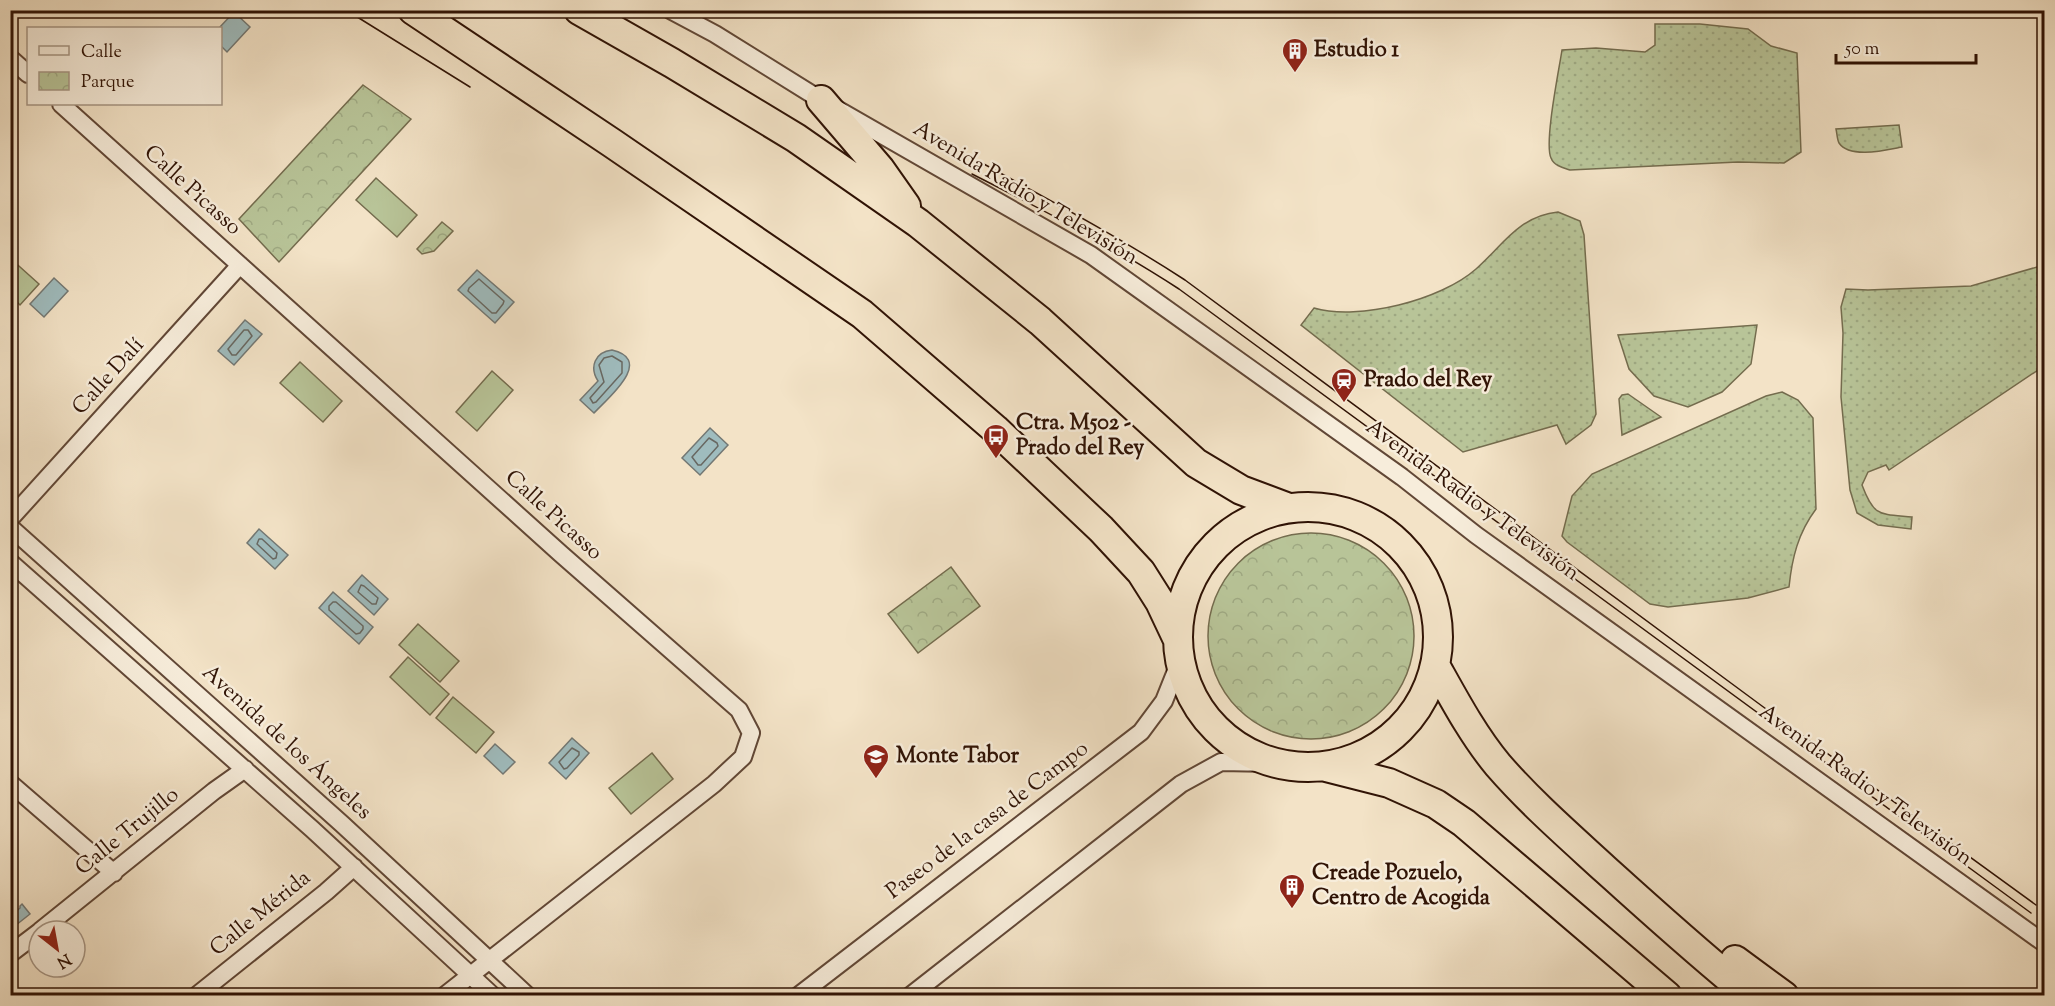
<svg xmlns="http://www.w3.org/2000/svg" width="2055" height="1006" font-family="'Sorts Mill Goudy',serif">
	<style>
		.grass { fill: url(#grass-dots); stroke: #746c4e; stroke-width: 1.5 }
		.park { fill: url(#park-crowns); stroke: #746c4e; stroke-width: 1.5 }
		.pitch { fill: #b8c498; stroke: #746c4e; stroke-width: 1.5 }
		.water { fill: #9fbcbe; stroke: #737874; stroke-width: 1.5 }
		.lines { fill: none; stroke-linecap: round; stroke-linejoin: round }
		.shore { stroke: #686862; stroke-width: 1.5 }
		.minor-casing { stroke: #614736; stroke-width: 20 }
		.trunk-casing { stroke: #301305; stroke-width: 32 }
		.minor { stroke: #f7eddb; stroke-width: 16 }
		.trunk { stroke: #f3e3c7; stroke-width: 28 }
		.tram { stroke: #301305; stroke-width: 1.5 }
		.labels { text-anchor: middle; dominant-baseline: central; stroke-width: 5; stroke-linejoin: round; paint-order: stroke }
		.poi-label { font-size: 22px; font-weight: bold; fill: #301305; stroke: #f7eddb; text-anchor: start }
		.street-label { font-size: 22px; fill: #301305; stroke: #f7eddb }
	</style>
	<defs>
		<pattern id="grass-dots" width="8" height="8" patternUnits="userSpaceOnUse" patternTransform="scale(1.5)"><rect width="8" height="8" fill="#b8c498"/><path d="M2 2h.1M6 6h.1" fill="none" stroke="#9ea882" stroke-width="1.8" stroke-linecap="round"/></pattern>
		<pattern id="park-crowns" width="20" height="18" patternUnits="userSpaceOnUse" patternTransform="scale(1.5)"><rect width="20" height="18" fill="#b8c498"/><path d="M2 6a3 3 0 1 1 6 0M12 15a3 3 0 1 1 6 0" fill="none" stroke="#9ea882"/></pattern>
	</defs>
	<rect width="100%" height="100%" fill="#f3e3c7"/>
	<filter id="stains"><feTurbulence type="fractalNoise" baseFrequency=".00333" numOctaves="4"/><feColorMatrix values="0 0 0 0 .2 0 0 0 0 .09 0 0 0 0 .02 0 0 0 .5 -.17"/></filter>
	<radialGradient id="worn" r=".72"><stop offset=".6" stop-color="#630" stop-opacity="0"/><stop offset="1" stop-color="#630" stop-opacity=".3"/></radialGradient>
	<!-- grass -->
	<path class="grass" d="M1655,24H1700L1748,29L1771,46L1797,53L1801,152L1784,163L1738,162L1570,170C1564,168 1554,166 1551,158C1544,143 1559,70 1562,50L1596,48L1645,52L1655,45Z
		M1899,125L1902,147C1886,150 1850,159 1839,143C1837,139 1837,133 1836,129Z
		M1558,212L1580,221L1584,235L1596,414L1591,425L1566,444L1557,425L1463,452L1301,325L1314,308C1359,321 1441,300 1476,269C1503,245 1519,216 1558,212Z
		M2044,265V366L1889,470L1886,465L1868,472L1862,485C1874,517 1879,514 1912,517L1911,529L1878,525L1857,513L1850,490L1841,397L1843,333L1841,307L1846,289L1868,290L1971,286Z
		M1757,325L1751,364L1722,392L1688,407L1654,396L1629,369L1618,335Z
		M1782,392L1798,400L1813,418L1816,509C1798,533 1792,558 1789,587L1748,598L1668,607L1650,604L1567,542L1562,536L1572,496L1592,474L1766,396Z
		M1628,394L1661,417L1622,435L1619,399L1622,395Z"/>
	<!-- park -->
	<path class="park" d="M363,85L411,119L279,262L239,219Z
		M442,222L453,231L434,251L422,254L417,249Z
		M1208 636a103 103 0 1 1 206 0a103 103 0 1 1-206 0Z
		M951,567L980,606L918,653L888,614Z"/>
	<!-- pitch -->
	<path class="pitch" d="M376,178L417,215L397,237L356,200Z
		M10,258L39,284L20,305L11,296Z
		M300,362L342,401L323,422L280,383Z
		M492,371L513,390L477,431L456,412Z
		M418,624L459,661L440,682L399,645Z
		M408,657L449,694L430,715L390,677Z
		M453,697L494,732L476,753L436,718Z
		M652,753L673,779L631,814L609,788Z"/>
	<!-- water -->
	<path class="water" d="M234,12L250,27L227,52L221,46L219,28Z
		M477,270L514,302L495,323L458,290Z
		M54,278L68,291L44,317L30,304Z
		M245,320L262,334L234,365L218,351Z
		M612,350C655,360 607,399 594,413L580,400L598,381C589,367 595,352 612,350Z
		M710,428L728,445L700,475L682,458Z
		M259,529L288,555L275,569L247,543Z
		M362,575L388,599L374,615L348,591Z
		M333,592L373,627L359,644L319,608Z
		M572,738L589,753L566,779L549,763Z
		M495,744L515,762L503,774L484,756Z
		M22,904L30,914L11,929V916L20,908V906Z"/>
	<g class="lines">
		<!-- shore -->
		<path class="shore" d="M479,279L504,301L503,304L496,313H492L468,291L469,288Z
			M244,330H248L252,336L236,355H232L228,349Z
			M612,356L622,362V373L596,402L593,403L590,398L604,382L599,365L604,358Z
			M709,438L717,443L718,446L701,465H698L692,457Z
			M259,539H262L277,553L276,558L273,559L257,544Z
			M361,585L364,586L378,598L376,604H372L358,592Z
			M333,602H336L363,626V629L360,633L356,634L329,610V606Z
			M572,748L579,752V755L567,768L564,769L559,762Z"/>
		<defs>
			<path id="minor" d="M670,10L715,34L821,100L1091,255L1402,477L1476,535L2044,943
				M10,58L28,74
				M61,104L561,554L739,710L751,733L743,757L714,784L444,996
				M10,519L240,265
				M10,527L342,824L528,996
				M10,562L312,829L493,996
				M10,783L114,873
				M40,931L214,791L245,769
				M10,954L39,932
				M196,996L326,892L354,867
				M798,996L1141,732L1164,701L1180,661
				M910,996L1181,784L1221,762L1275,763"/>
			<path id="trunk" d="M413,10L612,143L862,314L995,429L1101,529L1141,572L1160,602L1178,640
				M579,10L672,63L796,138L918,223L1040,321L1196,463L1241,490L1289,508
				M821,100L880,169L906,206
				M1178 637a130 130 0 1 1 260 0a130 130 0 1 1-260 0Z
				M1435,665C1454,699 1473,735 1498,765C1531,803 1569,836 1606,870C1654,913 1701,956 1751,996
				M1326,767L1389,783L1436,804L1464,823L1667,996
				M1735,960L1784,996"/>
		</defs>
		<!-- minor casing -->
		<use href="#minor" class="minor-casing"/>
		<!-- trunk casing -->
		<use href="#trunk" class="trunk-casing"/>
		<!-- minor -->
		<use href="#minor" class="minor"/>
		<!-- trunk -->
		<use href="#trunk" class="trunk"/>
		<!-- tram -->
		<path class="tram" d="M346,10L470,87
			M982,163C1051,201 1119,237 1185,280L1762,706L2036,905
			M972,174C1043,210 1113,246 1179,289L2031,913"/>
	</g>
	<!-- icons -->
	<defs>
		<symbol id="building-pin" viewBox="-11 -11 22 30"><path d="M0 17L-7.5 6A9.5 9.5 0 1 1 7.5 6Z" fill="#8f2418" stroke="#f7eddb"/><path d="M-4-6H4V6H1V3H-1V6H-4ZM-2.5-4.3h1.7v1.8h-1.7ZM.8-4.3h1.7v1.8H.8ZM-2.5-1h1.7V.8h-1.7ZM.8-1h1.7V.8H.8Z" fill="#fff"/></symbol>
		<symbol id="station-pin" viewBox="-11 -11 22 30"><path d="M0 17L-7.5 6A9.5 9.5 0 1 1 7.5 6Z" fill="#8f2418" stroke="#f7eddb"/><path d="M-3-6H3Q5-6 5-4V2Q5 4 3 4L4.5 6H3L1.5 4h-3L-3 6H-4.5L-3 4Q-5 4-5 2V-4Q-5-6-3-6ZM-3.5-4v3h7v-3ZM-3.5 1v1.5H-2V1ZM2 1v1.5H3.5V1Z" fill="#fff"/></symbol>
		<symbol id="bus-pin" viewBox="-11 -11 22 30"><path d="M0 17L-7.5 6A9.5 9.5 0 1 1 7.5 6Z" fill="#8f2418" stroke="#f7eddb"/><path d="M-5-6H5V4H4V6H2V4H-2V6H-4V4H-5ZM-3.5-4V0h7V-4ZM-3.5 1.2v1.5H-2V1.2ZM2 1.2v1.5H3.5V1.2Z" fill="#fff"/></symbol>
		<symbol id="school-pin" viewBox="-11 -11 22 30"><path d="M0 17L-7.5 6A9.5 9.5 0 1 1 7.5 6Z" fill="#8f2418" stroke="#f7eddb"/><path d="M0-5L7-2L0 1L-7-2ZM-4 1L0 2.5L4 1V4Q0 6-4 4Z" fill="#fff"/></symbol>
	</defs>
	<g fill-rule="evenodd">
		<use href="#building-pin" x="1280" y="36" width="30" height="40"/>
		<use href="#station-pin" x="1329" y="366" width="30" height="40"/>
		<use href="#bus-pin" x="981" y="422" width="30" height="40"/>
		<use href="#school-pin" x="861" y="742" width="30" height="40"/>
		<use href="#building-pin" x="1277" y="872" width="30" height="40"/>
	</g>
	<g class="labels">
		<!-- poi labels -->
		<g class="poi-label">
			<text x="1314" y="51">Estudio 1</text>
			<text x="1364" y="381">Prado del Rey</text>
			<text x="1016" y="424">Ctra. M502 -<tspan x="1016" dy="25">Prado del Rey</tspan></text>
			<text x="896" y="757">Monte Tabor</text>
			<text x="1312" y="874">Creade Pozuelo,<tspan x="1312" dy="25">Centro de Acogida</tspan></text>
		</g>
		<!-- street labels -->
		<g class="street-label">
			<text transform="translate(192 191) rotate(42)">Calle Picasso</text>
			<text transform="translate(1025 194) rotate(31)">Avenida Radio y Televisión</text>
			<text transform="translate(109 377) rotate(-48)">Calle Dalí</text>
			<text transform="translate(1472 501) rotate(36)">Avenida Radio y Televisión</text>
			<text transform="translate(553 516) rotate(42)">Calle Picasso</text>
			<text transform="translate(286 743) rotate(42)">Avenida de los Ángeles</text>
			<text transform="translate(1865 786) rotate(36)">Avenida Radio y Televisión</text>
			<text transform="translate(988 821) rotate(-37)">Paseo de la casa de Campo</text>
			<text transform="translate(128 832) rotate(-39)">Calle Trujillo</text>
			<text transform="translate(261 914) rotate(-39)">Calle Mérida</text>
		</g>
	</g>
	<!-- margin -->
	<rect width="2055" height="1006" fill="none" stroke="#f3e3c7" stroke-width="36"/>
	<rect x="12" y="12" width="2031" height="982" fill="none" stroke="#301305" stroke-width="3"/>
	<rect x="18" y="18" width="2019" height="970" fill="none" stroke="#301305" stroke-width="1.5"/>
	<!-- legend -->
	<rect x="27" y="27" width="195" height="78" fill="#f7eddb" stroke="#a79685" stroke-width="1.5"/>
	<rect x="39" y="46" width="30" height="9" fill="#f7eddb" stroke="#a79685" stroke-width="1.5"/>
	<text x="81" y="57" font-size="18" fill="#301305">Calle</text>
	<rect x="39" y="72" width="30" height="18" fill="url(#park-crowns)" stroke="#a79685" stroke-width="1.5"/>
	<text x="81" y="87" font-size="18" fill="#301305">Parque</text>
	<!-- north arrow -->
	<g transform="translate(57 949) rotate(149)"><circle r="28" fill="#f7eddb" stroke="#a79685" stroke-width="1.5"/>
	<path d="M0-4.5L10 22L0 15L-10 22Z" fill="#8f2418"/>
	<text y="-9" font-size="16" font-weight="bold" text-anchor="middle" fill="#301305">N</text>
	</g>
	<!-- scale -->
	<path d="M1836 54v9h140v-9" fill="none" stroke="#301305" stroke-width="3"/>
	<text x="1845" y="54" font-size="18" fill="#301305" stroke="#f7eddb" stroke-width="4.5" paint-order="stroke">50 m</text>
	<rect width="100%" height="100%" filter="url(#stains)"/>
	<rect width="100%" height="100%" fill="url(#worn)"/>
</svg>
